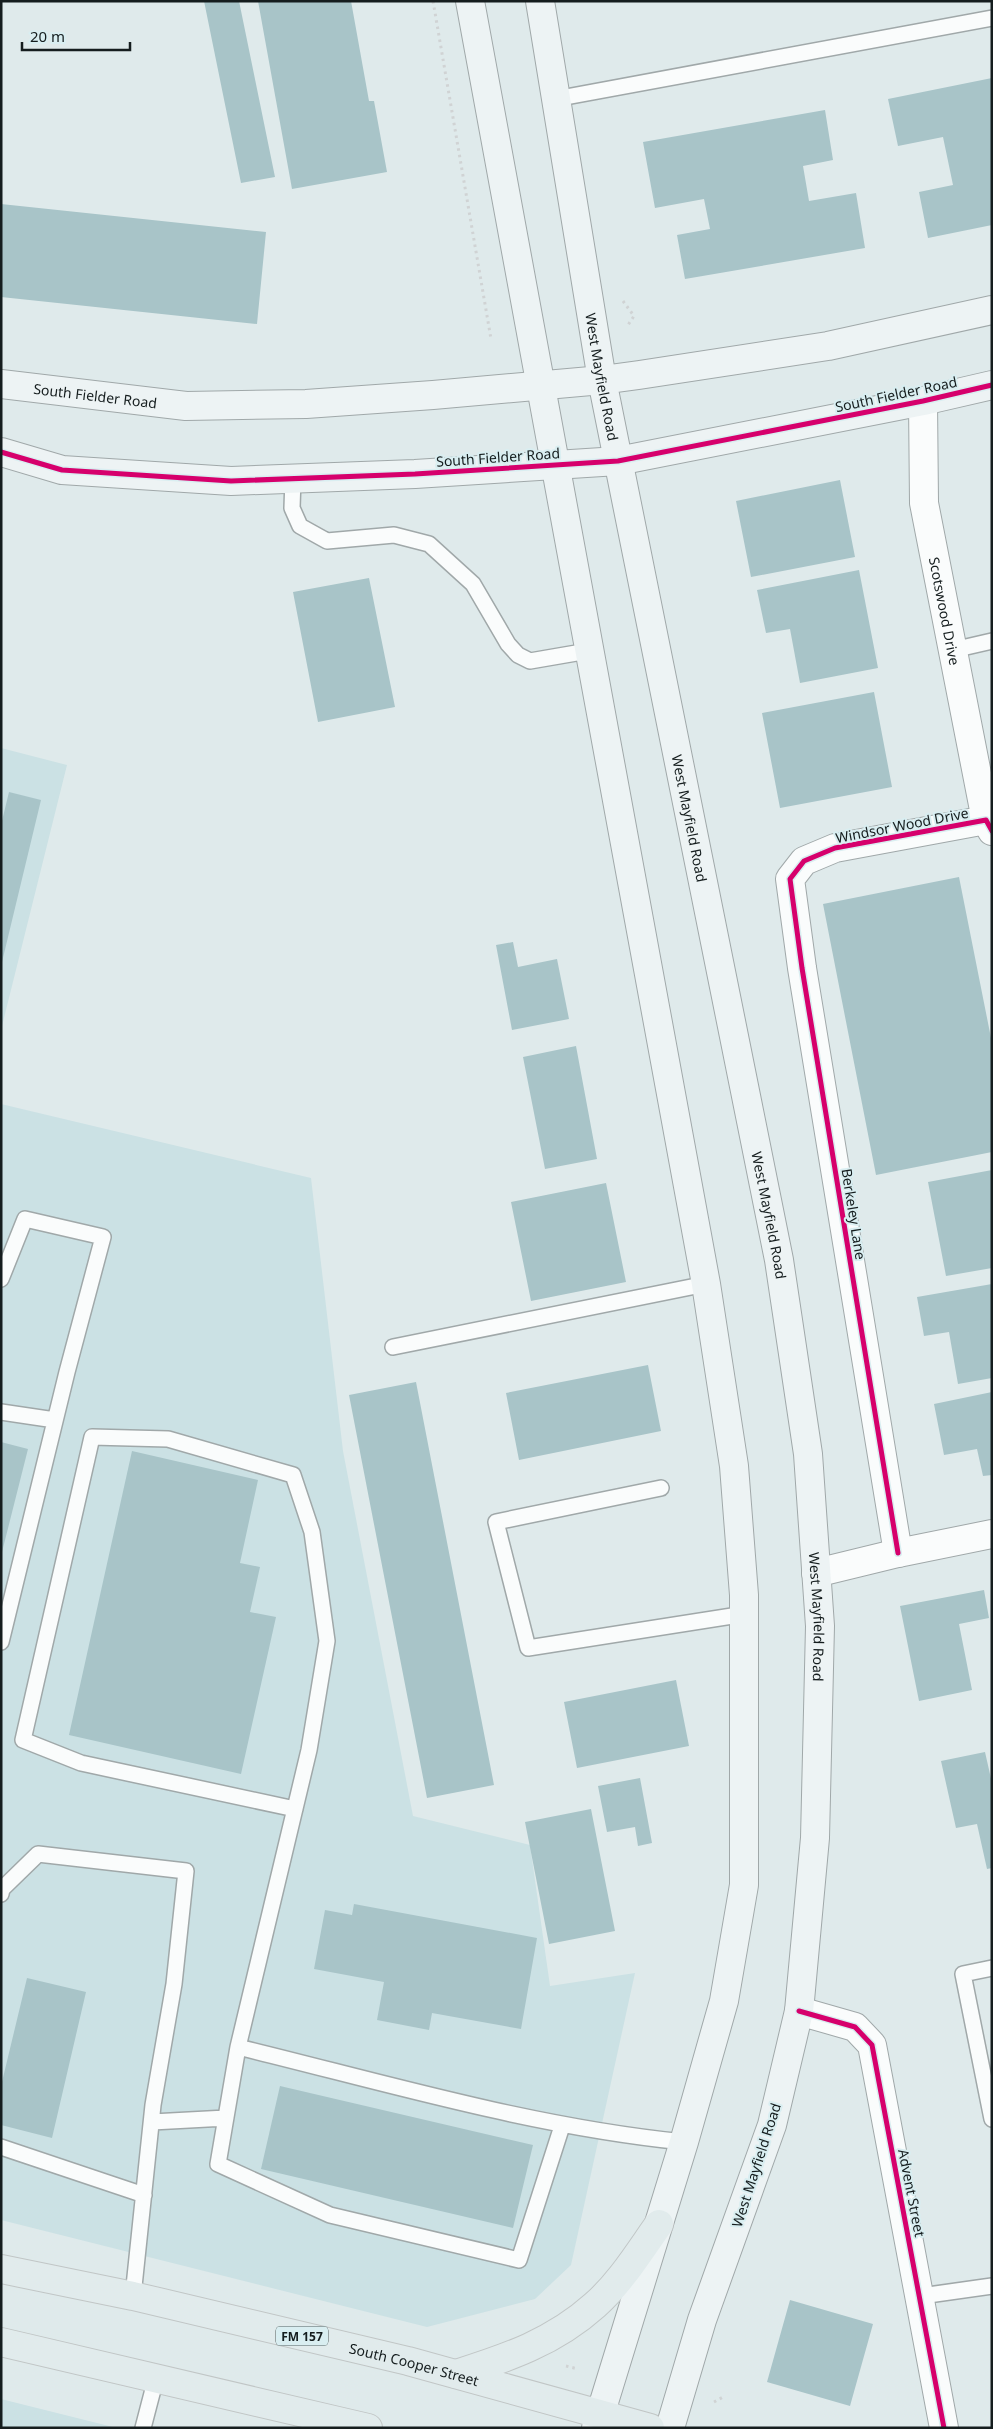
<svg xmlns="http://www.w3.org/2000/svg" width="993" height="2429" font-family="'Noto Sans',sans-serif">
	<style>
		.built { fill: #cbe1e4 }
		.building { fill: #a8c4c8 }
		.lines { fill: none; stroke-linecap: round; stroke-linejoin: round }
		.lane-casing { stroke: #a0a8a9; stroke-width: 18 }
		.street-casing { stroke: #a0a8a9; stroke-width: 30 }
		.secondary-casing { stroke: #a0a8a9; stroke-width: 30 }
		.primary-casing { stroke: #c1c6c6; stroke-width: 30 }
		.path { stroke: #d0d3d4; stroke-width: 3; stroke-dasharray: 2.5 4; stroke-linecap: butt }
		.lane { stroke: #fafcfc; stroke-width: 15 }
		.street { stroke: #fafcfc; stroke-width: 28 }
		.secondary { stroke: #edf3f4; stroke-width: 28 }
		.primary { stroke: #e1ebec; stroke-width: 28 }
		.cycleway-casing { stroke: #d9eef1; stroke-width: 8 }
		.cycleway { stroke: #d6006c; stroke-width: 5 }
		.labels { text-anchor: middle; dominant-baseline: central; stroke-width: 4; stroke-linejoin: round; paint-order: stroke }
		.shield { fill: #d9eef1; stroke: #505c5d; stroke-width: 1 }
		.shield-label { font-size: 12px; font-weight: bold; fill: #151d1e }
		.street-label { font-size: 14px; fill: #151d1e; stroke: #d9eef1 }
	</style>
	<rect width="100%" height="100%" fill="#dfeaeb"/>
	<!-- built -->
	<path class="built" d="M1,748L67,765L1,1030Z
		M1,1104L311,1178L343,1451L413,1816L530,1845L550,1986L635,1973L571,2265L535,2299L427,2327L1,2220Z
		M1,2399L117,2428H1Z"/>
	<!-- building -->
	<path class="building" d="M204,1H239L275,177L241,183Z
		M258,1H351L369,101H374L387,172L292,189Z
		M992,78V225L928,238L919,192L953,185L943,137L898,146L888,99Z
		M825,110L833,160L803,166L809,201L856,193L865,248L685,279L677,235L710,229L704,199L655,208L643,142Z
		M1,204L266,232L257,324L1,297Z
		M840,480L855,557L751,577L736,501Z
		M859,570L878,668L800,683L790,629L766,633L757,590Z
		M369,578L395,707L318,722L293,592Z
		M874,692L892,787L780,808L762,713Z
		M9,792L41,800L2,962L1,825Z
		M959,877L992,1043V1152L876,1175L823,904Z
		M513,942L518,967L557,959L569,1019L512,1030L496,945Z
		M576,1046L597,1159L545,1169L523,1057Z
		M992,1170V1268L946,1276L928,1182Z
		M606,1183L626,1282L531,1301L511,1202Z
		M992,1284V1378L958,1384L949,1332L924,1336L917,1297Z
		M648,1365L661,1431L519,1460L506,1393Z
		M416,1382L494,1785L427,1798L349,1395Z
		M992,1392V1475L983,1476L977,1449L944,1455L934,1404Z
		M1,1442L28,1449L2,1552H1Z
		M132,1451L258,1480L240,1563L260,1567L250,1612L276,1617L241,1774L69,1735Z
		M984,1590L989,1618L959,1624L972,1690L919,1701L900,1606Z
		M676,1680L689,1746L577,1768L564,1702Z
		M985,1752L992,1783V1868L987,1869L977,1824L956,1828L941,1761Z
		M640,1778L652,1843L638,1846L635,1827L607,1832L598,1786Z
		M591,1809L615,1931L549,1944L525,1822Z
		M354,1904L537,1938L521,2029L432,2013L429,2030L377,2020L384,1982L314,1969L325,1910L352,1915Z
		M27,1978L86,1992L52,2138L1,2125V2086Z
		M280,2086L533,2145L513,2228L261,2169Z
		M790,2300L873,2324L850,2406L767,2382Z"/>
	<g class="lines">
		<defs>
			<path id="lane" d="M555,99L992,18
				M293,478L292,508L300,526L327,541L394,535L429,544L473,584L508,644L518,655L530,661L588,651
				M953,650L992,641
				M1,1279L25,1219L103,1237L67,1372L1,1642
				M393,1347L706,1284
				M1,1412L55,1420
				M661,1488L496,1522L528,1648L745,1614
				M1,1894L2,1889L38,1854L186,1871L174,1984L153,2105L133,2296
				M992,1968L963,1974L992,2119
				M238,2047L309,1750L327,1641L312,1532L293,1475L168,1439L92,1437L23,1740L81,1763L295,1809
				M152,2122L226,2118
				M562,2126L519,2260L330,2215L218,2164L238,2047C386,2083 533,2127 684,2142
				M1,2147L144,2195
				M921,2296L992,2286
				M143,2428L156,2378"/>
			<g id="street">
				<path id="s1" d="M923,401L924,503L986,820"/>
				<path d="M898,1553L802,968L790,879L804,861L835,848L986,820L992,831"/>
				<path d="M816,1573L898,1553L992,1534"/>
				<path d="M799,2011L855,2027L872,2045L944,2428"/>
			</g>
			<g id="secondary">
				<path d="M470,1L706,1284L734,1466L744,1595V1885L724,2001L684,2142L596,2428"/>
				<path id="s2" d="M540,1L602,380L779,1260L808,1454L820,1626L815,1838L799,2011L772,2125L702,2320L670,2428"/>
				<path id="s3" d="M1,384L186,406L306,404L433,395L602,380L639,375L828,346L992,310"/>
				<path d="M1,452L62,470L231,481L415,474L618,461L923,401L992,385"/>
			</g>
			<g id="primary">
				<path id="s4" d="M1,2269L133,2296L408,2361L650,2428"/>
				<path d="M1,2342L368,2428"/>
				<path d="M456,2374C507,2358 554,2342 595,2305C621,2282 639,2252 659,2224"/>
			</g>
		</defs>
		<!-- lane casing -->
		<use href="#lane" class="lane-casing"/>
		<!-- street casing -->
		<use href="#street" class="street-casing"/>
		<!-- secondary casing -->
		<use href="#secondary" class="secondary-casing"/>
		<!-- primary casing -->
		<use href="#primary" class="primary-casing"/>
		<!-- path -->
		<path class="path" d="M433,1L491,339
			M623,301L634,316L628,325
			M566,2366L578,2369
			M714,2402L725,2396"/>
		<!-- lane -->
		<use href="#lane" class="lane"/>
		<!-- street -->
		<use href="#street" class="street"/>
		<!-- secondary -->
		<use href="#secondary" class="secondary"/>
		<!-- primary -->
		<use href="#primary" class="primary"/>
		<defs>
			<path id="cycleway" d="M1,452L62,470L231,481L415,474L618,461L923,401L992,385
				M898,1553L802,968L790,879L804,861L835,848L986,820L992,831
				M799,2011L855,2027L872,2045L944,2428"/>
		</defs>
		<!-- cycleway casing -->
		<use href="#cycleway" class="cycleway-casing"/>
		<!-- cycleway -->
		<use href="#cycleway" class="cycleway"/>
	</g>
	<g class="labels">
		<!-- shield labels -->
		<rect class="shield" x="276" y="2326.5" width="52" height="19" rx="4"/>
		<g class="shield-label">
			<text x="302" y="2336">FM 157</text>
		</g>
		<!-- street labels -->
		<g class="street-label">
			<text stroke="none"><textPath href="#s2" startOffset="381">West Mayfield Road</textPath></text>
			<text transform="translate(896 394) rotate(-12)">South Fielder Road</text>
			<text stroke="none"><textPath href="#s3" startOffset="95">South Fielder Road</textPath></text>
			<text transform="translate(498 457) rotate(-4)">South Fielder Road</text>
			<text stroke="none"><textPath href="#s1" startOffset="212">Scotswood Drive</textPath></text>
			<text stroke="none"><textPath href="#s2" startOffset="831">West Mayfield Road</textPath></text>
			<text transform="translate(902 825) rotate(-11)">Windsor Wood Drive</text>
			<text transform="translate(854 1214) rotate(81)">Berkeley Lane</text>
			<text stroke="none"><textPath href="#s2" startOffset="1236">West Mayfield Road</textPath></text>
			<text stroke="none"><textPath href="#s2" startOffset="1641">West Mayfield Road</textPath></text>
			<text transform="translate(756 2165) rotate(-72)">West Mayfield Road</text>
			<text transform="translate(912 2193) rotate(79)">Advent Street</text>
			<text stroke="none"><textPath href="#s4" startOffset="424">South Cooper Street</textPath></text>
		</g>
	</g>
	<!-- border -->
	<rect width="993" height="2429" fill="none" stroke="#151d1e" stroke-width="5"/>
	<!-- scale -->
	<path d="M22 42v8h108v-8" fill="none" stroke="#151d1e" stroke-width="2.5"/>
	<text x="30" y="42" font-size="15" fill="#151d1e" stroke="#d9eef1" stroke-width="4" paint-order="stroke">20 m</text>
</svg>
